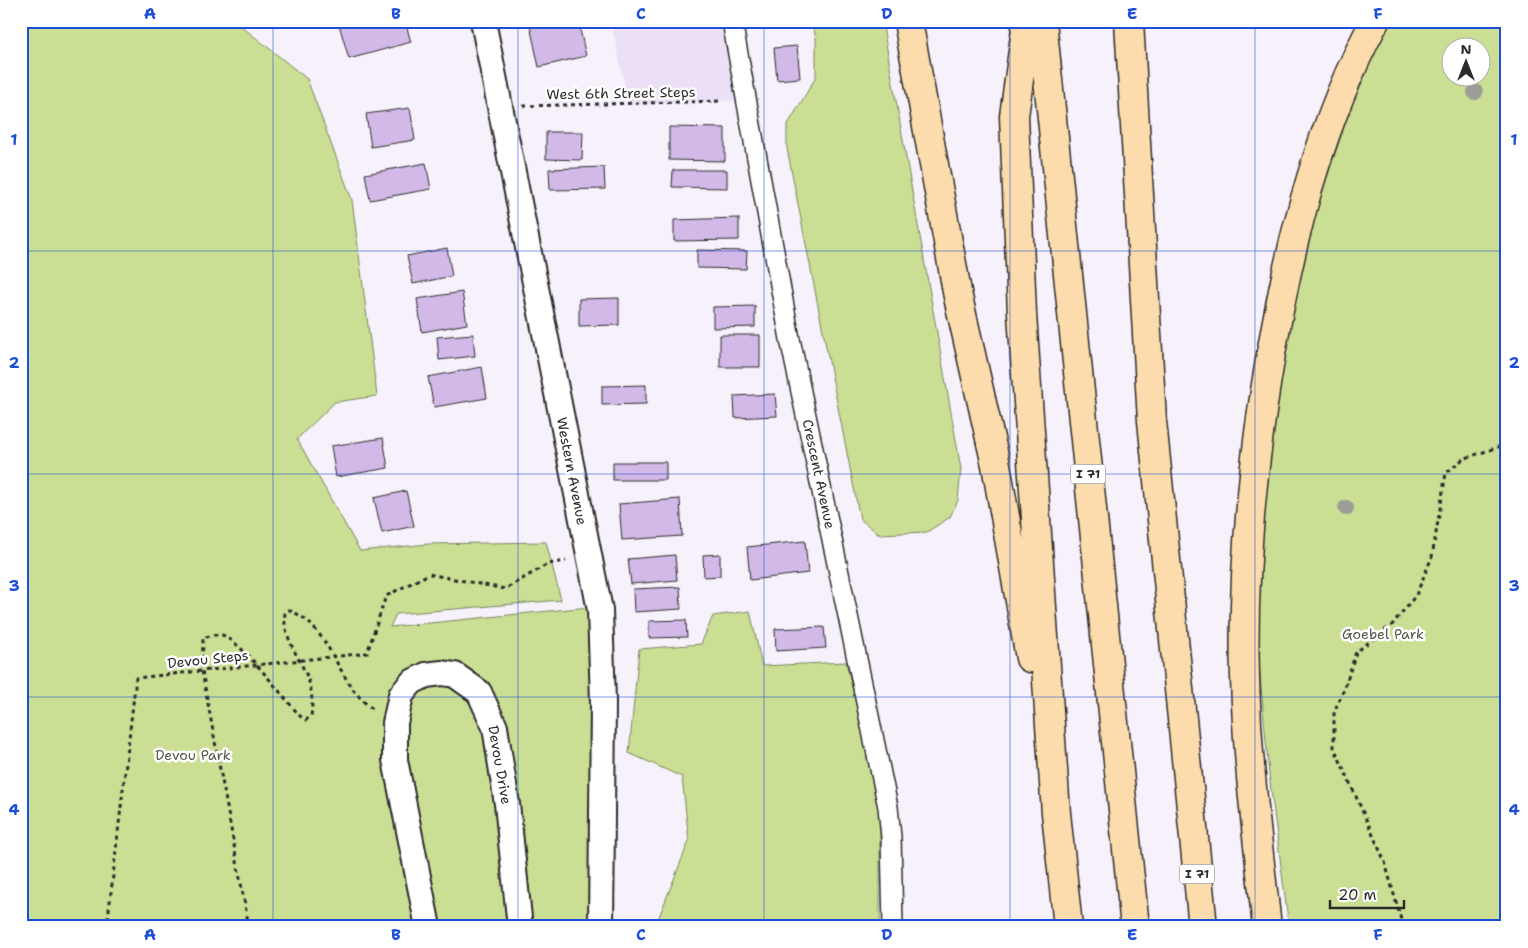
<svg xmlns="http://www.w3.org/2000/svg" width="1528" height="948" font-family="'Shantell Sans',sans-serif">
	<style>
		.built { fill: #ebe0f5 }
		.green { fill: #cadf94; stroke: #7a8560; fill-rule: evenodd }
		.building { fill: #d2b9e8; stroke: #2b2b2b }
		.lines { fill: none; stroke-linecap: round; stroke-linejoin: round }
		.minor-casing { stroke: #2b2b2b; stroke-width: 22 }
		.tertiary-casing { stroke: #2b2b2b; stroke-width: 28 }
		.motorway-casing { stroke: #2b2b2b; stroke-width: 31 }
		.path { stroke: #2b2b2b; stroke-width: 3; stroke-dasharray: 4 4; stroke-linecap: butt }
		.minor { stroke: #fff; stroke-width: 19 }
		.tertiary { stroke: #fff; stroke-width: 24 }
		.motorway { stroke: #fcdcac; stroke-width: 28 }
		.tree { fill: #9c9d96 }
		.grid { fill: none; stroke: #1d4ed8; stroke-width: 1; stroke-opacity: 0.55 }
		.labels { text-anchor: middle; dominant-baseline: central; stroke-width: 5; stroke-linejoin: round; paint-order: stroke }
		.shield { fill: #fff; stroke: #6b6b6b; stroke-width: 1 }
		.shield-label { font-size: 12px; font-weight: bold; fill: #2b2b2b }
		.street-label { font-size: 14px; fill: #2b2b2b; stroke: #fff }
		.park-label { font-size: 14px; fill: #535845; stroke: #fff }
		.neatline { fill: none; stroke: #1d4ed8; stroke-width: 2 }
		.grid-label { font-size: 16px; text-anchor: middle; font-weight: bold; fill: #1d4ed8 }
	</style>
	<rect width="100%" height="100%" fill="#f6f1fa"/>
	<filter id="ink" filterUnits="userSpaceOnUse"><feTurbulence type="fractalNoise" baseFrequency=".02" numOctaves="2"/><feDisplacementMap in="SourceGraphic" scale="10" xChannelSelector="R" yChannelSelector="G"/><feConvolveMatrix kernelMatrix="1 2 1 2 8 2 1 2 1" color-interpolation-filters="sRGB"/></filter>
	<g filter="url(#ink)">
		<!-- built -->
		<path class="built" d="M611,21H732L747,100L629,105Z"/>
		<!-- green -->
		<path class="green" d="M21,21H235L307,79L352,200L377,396L335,402L297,439L360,551L428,544L546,542L561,600L396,614L390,627L599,606L601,927H21Z
			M812,21H882L961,469L958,500L950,517L927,532L879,534L860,519L787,148V126L816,77V39Z
			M1389,21H1507V927H1289L1269,774L1258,653L1259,532L1277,374L1312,222L1362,74ZM1450,48H1480V78H1450Z
			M750,611L762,666L846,662L880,803V927H655L689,841L682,777L629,753L639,649L701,644L713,616Z"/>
		<!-- building -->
		<path class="building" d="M338,21H405L411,42L349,59Z
			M529,21H578L586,56L539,67Z
			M797,46L800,78L777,80L774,48Z
			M410,108L415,140L371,147L366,114Z
			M669,127L725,128V161L669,160Z
			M546,132H583L582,160L546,159Z
			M426,163L431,189L370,200L365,174Z
			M604,167L605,189L550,190L549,169Z
			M673,170H727V188L672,187Z
			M739,218V240L674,241V220Z
			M447,248L452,276L413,284L407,256Z
			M697,250L747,251L746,269L697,268Z
			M462,292L467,324L422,332L417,299Z
			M619,298V325L579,326V299Z
			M755,306V327L713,328V307Z
			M473,334L475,356L439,360L437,337Z
			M720,335H760V367H720Z
			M482,367L487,398L434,407L428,377Z
			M646,385V404L602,405V386Z
			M775,394L777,416L735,418L734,396Z
			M383,438L388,468L336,477L331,446Z
			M613,462H666V480H613Z
			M406,491L414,526L382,533L374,498Z
			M680,499L682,536L622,540L619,504Z
			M805,541L808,573L750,580L747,547Z
			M720,554V576L704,577L703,555Z
			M675,555L677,580L631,584L628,559Z
			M680,587L681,609L634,612L633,589Z
			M686,620L687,637L649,638V621Z
			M824,627L826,648L776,651L775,629Z"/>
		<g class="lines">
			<defs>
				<path id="minor" d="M732,21L790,339L888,807L891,837L893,927"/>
				<path id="tertiary" d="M483,21L600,610L603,702L601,927
					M428,927L395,760V723L401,695L412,682L426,675L442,673L455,675L479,692L495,727L507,804L520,927"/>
				<path id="motorway" d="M908,21L958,297L996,465L1030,658
					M1027,21L1014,116L1022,314L1056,813L1068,927
					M1042,21L1135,927
					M1129,21L1152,421L1203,927
					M1267,927C1258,844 1247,760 1245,677C1242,566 1253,457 1272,348C1292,235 1320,123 1375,21"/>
			</defs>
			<!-- minor casing -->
			<use href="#minor" class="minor-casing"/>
			<!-- tertiary casing -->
			<use href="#tertiary" class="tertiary-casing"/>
			<!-- motorway casing -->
			<use href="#motorway" class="motorway-casing"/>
			<!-- path -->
			<path class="path" d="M523,106L722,101
				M107,927L136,678L367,653L386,596L429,574L505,589L548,564L566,561
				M249,927L202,671L203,638C209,636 215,634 222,635C241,641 285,699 300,716L306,720L311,716C313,702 312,687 306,674C298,656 282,634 285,613L289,610C332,627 337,685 373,709
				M1403,927L1385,862L1334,747V712L1345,687L1356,652L1392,625L1416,595L1432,557L1446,473L1463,459L1507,444"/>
			<!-- minor -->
			<use href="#minor" class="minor"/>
			<!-- tertiary -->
			<use href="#tertiary" class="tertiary"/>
			<!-- motorway -->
			<use href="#motorway" class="motorway"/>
		</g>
		<!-- trees -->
		<g class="tree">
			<circle cx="1475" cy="92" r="8"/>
			<circle cx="1346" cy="508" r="8"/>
		</g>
	</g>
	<!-- grid -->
	<path class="grid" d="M273,21V927M518,21V927M764,21V927M1010,21V927M1255,21V927M21,251H1507M21,474H1507M21,697H1507"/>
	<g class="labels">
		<!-- shield labels -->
		<g class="shield">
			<rect x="1070.5" y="464.5" width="35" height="19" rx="4"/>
			<rect x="1179.5" y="864.5" width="35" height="19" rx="4"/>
		</g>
		<g class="shield-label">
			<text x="1088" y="474">I 71</text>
			<text x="1197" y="874">I 71</text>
		</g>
		<!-- street labels -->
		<g class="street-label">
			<text transform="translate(621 93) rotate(-1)">West 6th Street Steps</text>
			<text transform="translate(572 471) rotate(79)">Western Avenue</text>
			<text transform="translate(819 474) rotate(78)">Crescent Avenue</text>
			<text transform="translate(208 659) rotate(-6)">Devou Steps</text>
			<text transform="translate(500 765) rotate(80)">Devou Drive</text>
		</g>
		<!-- park labels -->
		<g class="park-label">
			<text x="1383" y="634">Goebel Park</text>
			<text x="193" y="755">Devou Park</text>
		</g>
	</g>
	<!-- margin -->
	<rect width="1528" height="948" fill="none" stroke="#fff" stroke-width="55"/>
	<!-- north arrow -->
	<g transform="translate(1466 62)"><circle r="24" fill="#ffffff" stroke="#aaaaaa"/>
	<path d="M0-4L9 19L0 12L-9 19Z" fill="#2b2b2b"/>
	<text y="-8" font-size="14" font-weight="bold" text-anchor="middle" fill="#2b2b2b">N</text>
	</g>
	<!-- scale -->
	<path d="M1330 900v8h74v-8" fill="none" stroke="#2b2b2b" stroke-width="2.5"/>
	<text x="1338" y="900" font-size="15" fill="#2b2b2b" stroke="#ffffff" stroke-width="4" paint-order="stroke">20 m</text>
	<rect x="28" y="28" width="1472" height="892" class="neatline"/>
	<g class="grid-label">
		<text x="150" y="19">A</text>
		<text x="396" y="19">B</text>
		<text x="641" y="19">C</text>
		<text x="887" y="19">D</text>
		<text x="1132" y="19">E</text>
		<text x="1378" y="19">F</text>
		<text x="14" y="145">1</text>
		<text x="1514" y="145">1</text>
		<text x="14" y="368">2</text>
		<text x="1514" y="368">2</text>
		<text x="14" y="591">3</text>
		<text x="1514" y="591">3</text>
		<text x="14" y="815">4</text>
		<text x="1514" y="815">4</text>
		<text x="150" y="940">A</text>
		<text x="396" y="940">B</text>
		<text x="641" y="940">C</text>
		<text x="887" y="940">D</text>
		<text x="1132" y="940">E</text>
		<text x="1378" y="940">F</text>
	</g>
</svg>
